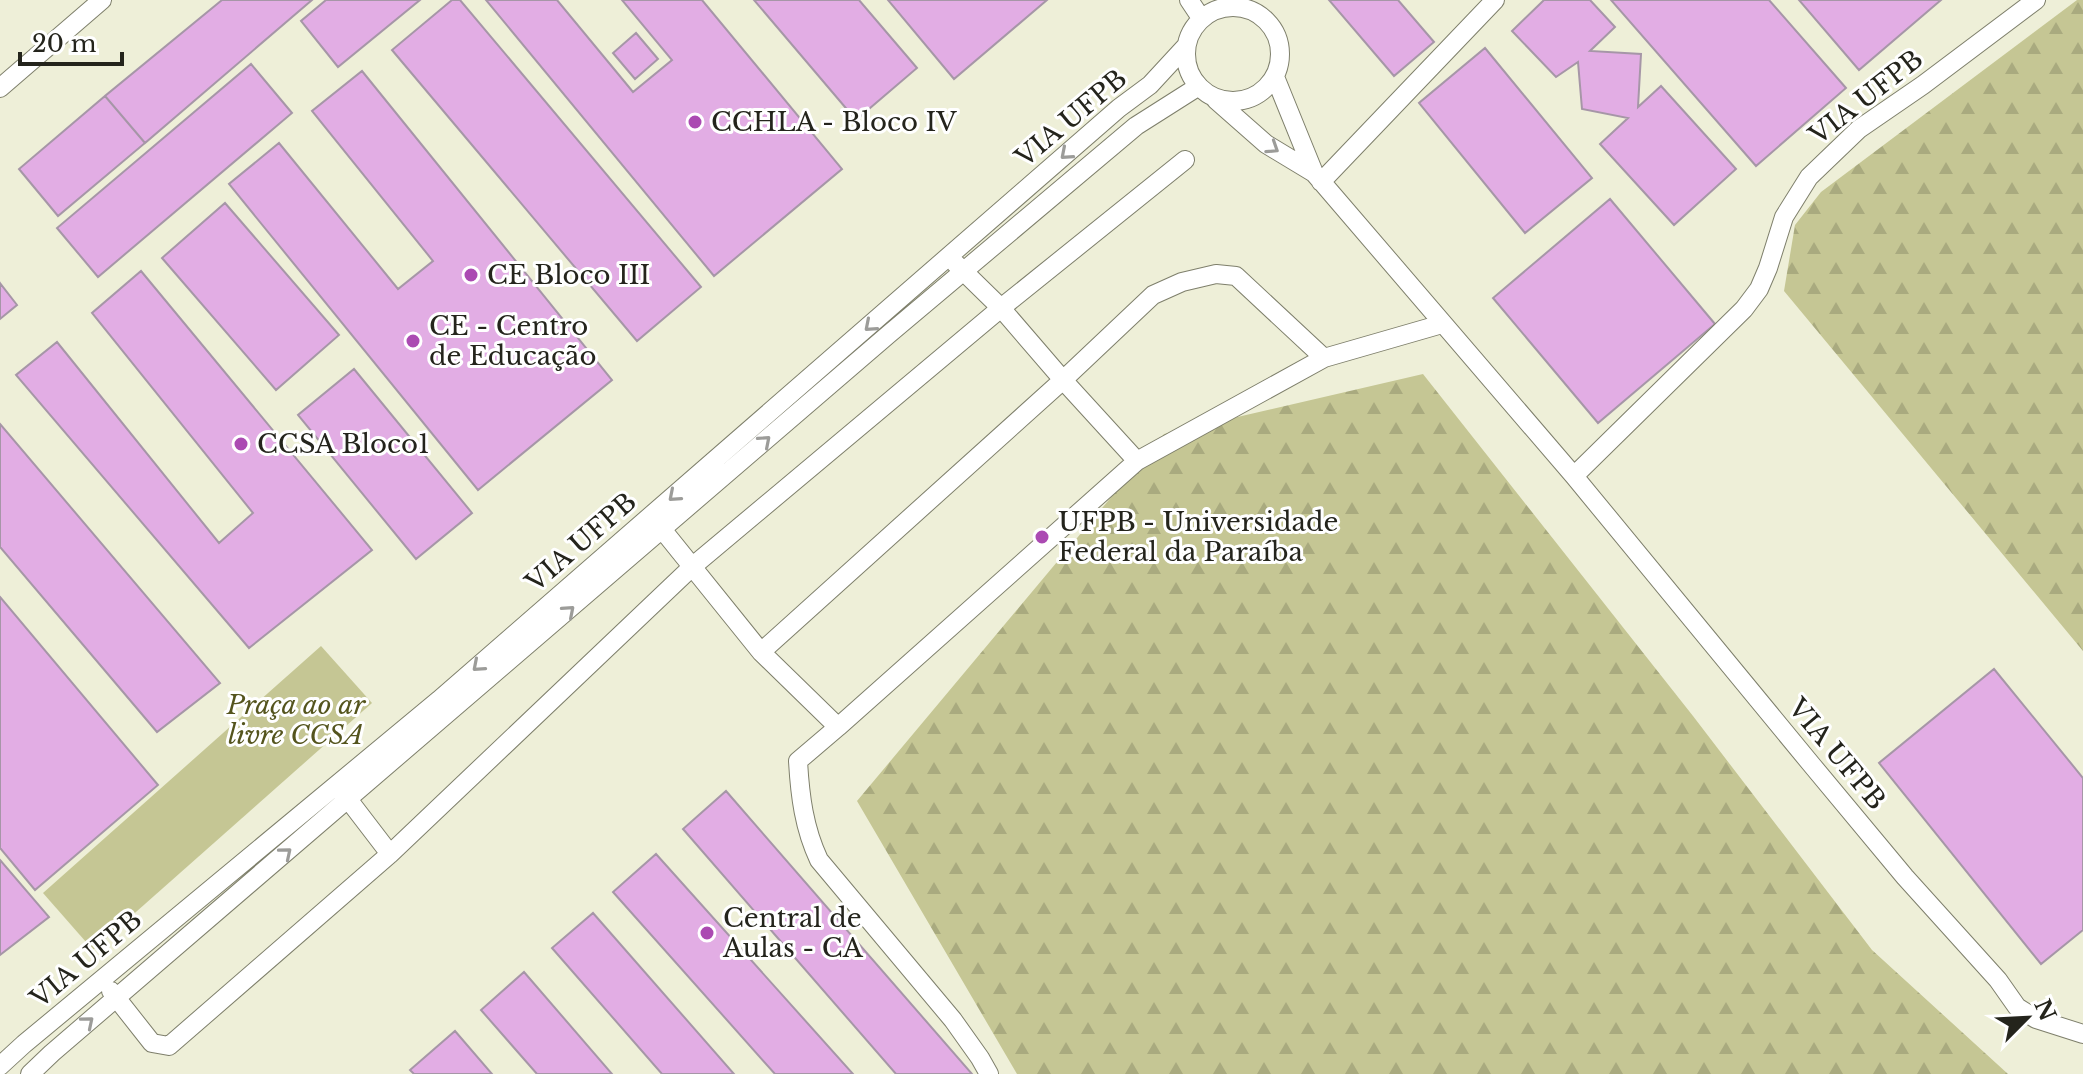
<svg xmlns="http://www.w3.org/2000/svg" width="2083" height="1074" font-family="'Libre Baskerville',serif">
	<style>
		.green { fill: #c5c694 }
		.forest { fill: url(#forest-firs) }
		.building { fill: #e2ade4; stroke: #a696a7; stroke-width: 2 }
		.lines { fill: none; stroke-linecap: round; stroke-linejoin: round }
		.service-casing { stroke: #7e7f6b; stroke-width: 20 }
		.service { stroke: #fff; stroke-width: 18 }
		.oneway { stroke: #9c9c99 }
		.poi-dot { fill: #ab4ab2; stroke: #fff; stroke-width: 3 }
		.labels { text-anchor: middle; dominant-baseline: central; stroke-width: 6; stroke-linejoin: round; paint-order: stroke }
		.street-label { font-size: 26px; fill: #24241c; stroke: #fff }
		.poi-label { font-size: 26px; fill: #24241c; stroke: #fff; text-anchor: start }
		.park-label { font-size: 26px; font-style: italic; fill: #54541d; stroke: #fff }
	</style>
	<defs>
		<pattern id="forest-firs" width="22" height="20" patternUnits="userSpaceOnUse" patternTransform="scale(2)"><rect width="22" height="20" fill="#c5c694"/><path d="M5 1l3.5 6h-7zM16 11l3.5 6h-7z" fill="#a9aa7f"/></pattern>
	</defs>
	<rect width="100%" height="100%" fill="#eeefd8"/>
	<!-- green -->
	<path class="green" d="M321,646L372,703L93,950L43,893Z"/>
	<!-- forest -->
	<path class="forest" d="M2077,0H2083V651L1784,291L1795,225L1821,192Z
		M1423,374L1693,716L1872,950L2008,1074H1017L857,801L1164,434Z"/>
	<!-- building -->
	<path class="building" d="M222,0H312L145,143L105,96Z
		M326,0H420L338,67L301,21Z
		M452,0H460L701,287L637,341L392,50Z
		M486,0H557L633,92L672,60L622,0H702L842,169L714,276Z
		M754,0H859L917,68L856,120Z
		M888,0H1047L954,79Z
		M1329,0H1398L1434,42L1394,76Z
		M1544,0H1590L1615,27L1590,51L1641,54L1638,107L1661,86L1736,169L1674,225L1600,144L1628,118L1582,109L1578,62L1556,77L1512,31Z
		M1611,0H1769L1846,88L1756,166Z
		M1799,0H1941L1859,70Z
		M636,33L658,59L635,79L613,53Z
		M1485,48L1592,178L1525,233L1419,103Z
		M251,64L292,113L98,277L57,228Z
		M362,71L612,380L478,490L229,184L279,143L398,289L433,261L312,111Z
		M105,96L145,143L58,216L19,169Z
		M1610,199L1715,324L1598,423L1493,298Z
		M225,203L339,335L276,390L162,258Z
		M141,271L372,550L249,648L16,375L57,342L219,543L253,513L92,313Z
		M0,283L17,305L0,319Z
		M354,369L472,513L416,559L298,415Z
		M0,424L220,683L157,732L0,547Z
		M0,597L158,785L35,890L0,848Z
		M1994,669L2083,778V930L2041,964L1879,763Z
		M726,791L972,1074H896L683,829Z
		M656,854L853,1074H775L613,892Z
		M0,860L49,917L0,955Z
		M593,913L734,1074H662L552,948Z
		M524,972L612,1074H537L481,1010Z
		M455,1031L492,1074H414L410,1070Z"/>
	<g class="lines">
		<defs>
			<path id="service" d="M1189,0L1201,18
				M1186 54a47 47 0 1 1 94 0a47 47 0 1 1-94 0Z
				M0,88L102,0
				M1216,100L1266,144L1314,173L1275,77
				M1314,173L1574,476L1811,764L1905,877L1998,980L2017,1007L2036,1019L2083,1034
				M1321,182L1495,0
				M955,263L1001,308L1063,380L1137,461
				M1574,476L1744,309L1759,289L1768,268L1784,217L1809,177L1859,129L1923,85L2036,0
				M657,523L761,652L838,727
				M761,652L1063,380L1153,295L1182,282L1216,274L1236,276L1324,358
				M341,790L390,854
				M111,991L152,1043L169,1046L390,854L693,566L1001,308L1185,160
				M0,1066L24,1044L439,700L1119,108L1150,85L1186,46
				M30,1074L52,1053L889,334L1136,126L1199,86
				M989,1074L980,1058L953,1020L819,860C804,828 800,796 798,761L838,727L1137,461L1324,358L1442,324"/>
		</defs>
		<!-- service casing -->
		<use href="#service" class="service-casing"/>
		<!-- service -->
		<use href="#service" class="service"/>
	</g>
	<!-- one-way arrows -->
	<defs><path id="oneway-chevron" d="M-2-3.5L2.5 0L-2 3.5" fill="none" stroke-width="1.6" stroke-linecap="round" stroke-linejoin="round" transform="scale(2)"/></defs>
	<g class="oneway">
		<use href="#oneway-chevron" transform="translate(1273 148) rotate(33)"/>
		<use href="#oneway-chevron" transform="translate(1066 154) rotate(139)"/>
		<use href="#oneway-chevron" transform="translate(870 326) rotate(139)"/>
		<use href="#oneway-chevron" transform="translate(765 441) rotate(-41)"/>
		<use href="#oneway-chevron" transform="translate(674 496) rotate(139)"/>
		<use href="#oneway-chevron" transform="translate(569 611) rotate(-41)"/>
		<use href="#oneway-chevron" transform="translate(478 666) rotate(139)"/>
		<use href="#oneway-chevron" transform="translate(286 853) rotate(-40)"/>
		<use href="#oneway-chevron" transform="translate(88 1022) rotate(-40)"/>
	</g>
	<!-- markers -->
	<g class="poi-dot">
		<circle cx="695" cy="122" r="8"/>
		<circle cx="471" cy="275" r="8"/>
		<circle cx="413" cy="341" r="8"/>
		<circle cx="241" cy="444" r="8"/>
		<circle cx="1042" cy="537" r="8"/>
		<circle cx="707" cy="933" r="8"/>
	</g>
	<g class="labels">
		<!-- street labels -->
		<g class="street-label">
			<text transform="translate(1866 97) rotate(-38)">VIA UFPB</text>
			<text transform="translate(1071 118) rotate(-40)">VIA UFPB</text>
			<text transform="translate(581 542) rotate(-41)">VIA UFPB</text>
			<text transform="translate(1837 754) rotate(50)">VIA UFPB</text>
			<text transform="translate(86 959) rotate(-40)">VIA UFPB</text>
		</g>
		<!-- poi labels -->
		<g class="poi-label">
			<text x="711" y="122">CCHLA - Bloco IV</text>
			<text x="487" y="275">CE Bloco III</text>
			<text x="429" y="326">CE - Centro<tspan x="429" dy="30">de Educação</tspan></text>
			<text x="257" y="444">CCSA Bloco1</text>
			<text x="1058" y="522">UFPB - Universidade<tspan x="1058" dy="30">Federal da Paraíba</tspan></text>
			<text x="723" y="918">Central de<tspan x="723" dy="30">Aulas - CA</tspan></text>
		</g>
		<!-- park labels -->
		<g class="park-label">
			<text x="296" y="705">Praça ao ar<tspan x="296" dy="30">livre CCSA</tspan></text>
		</g>
	</g>
	<!-- north arrow -->
	<g transform="translate(2027 1018) rotate(66)" stroke="#ffffff" stroke-width="6" paint-order="stroke">
	<path d="M0-6L14 30L0 20L-14 30Z" fill="#24241c"/>
	<text y="-12" font-size="22" font-weight="bold" text-anchor="middle" fill="#24241c">N</text>
	</g>
	<!-- scale -->
	<path d="M20 52v12h102v-12" fill="none" stroke="#24241c" stroke-width="4"/>
	<text x="32" y="52" font-size="24" fill="#24241c" stroke="#ffffff" stroke-width="6" paint-order="stroke">20 m</text>
</svg>
